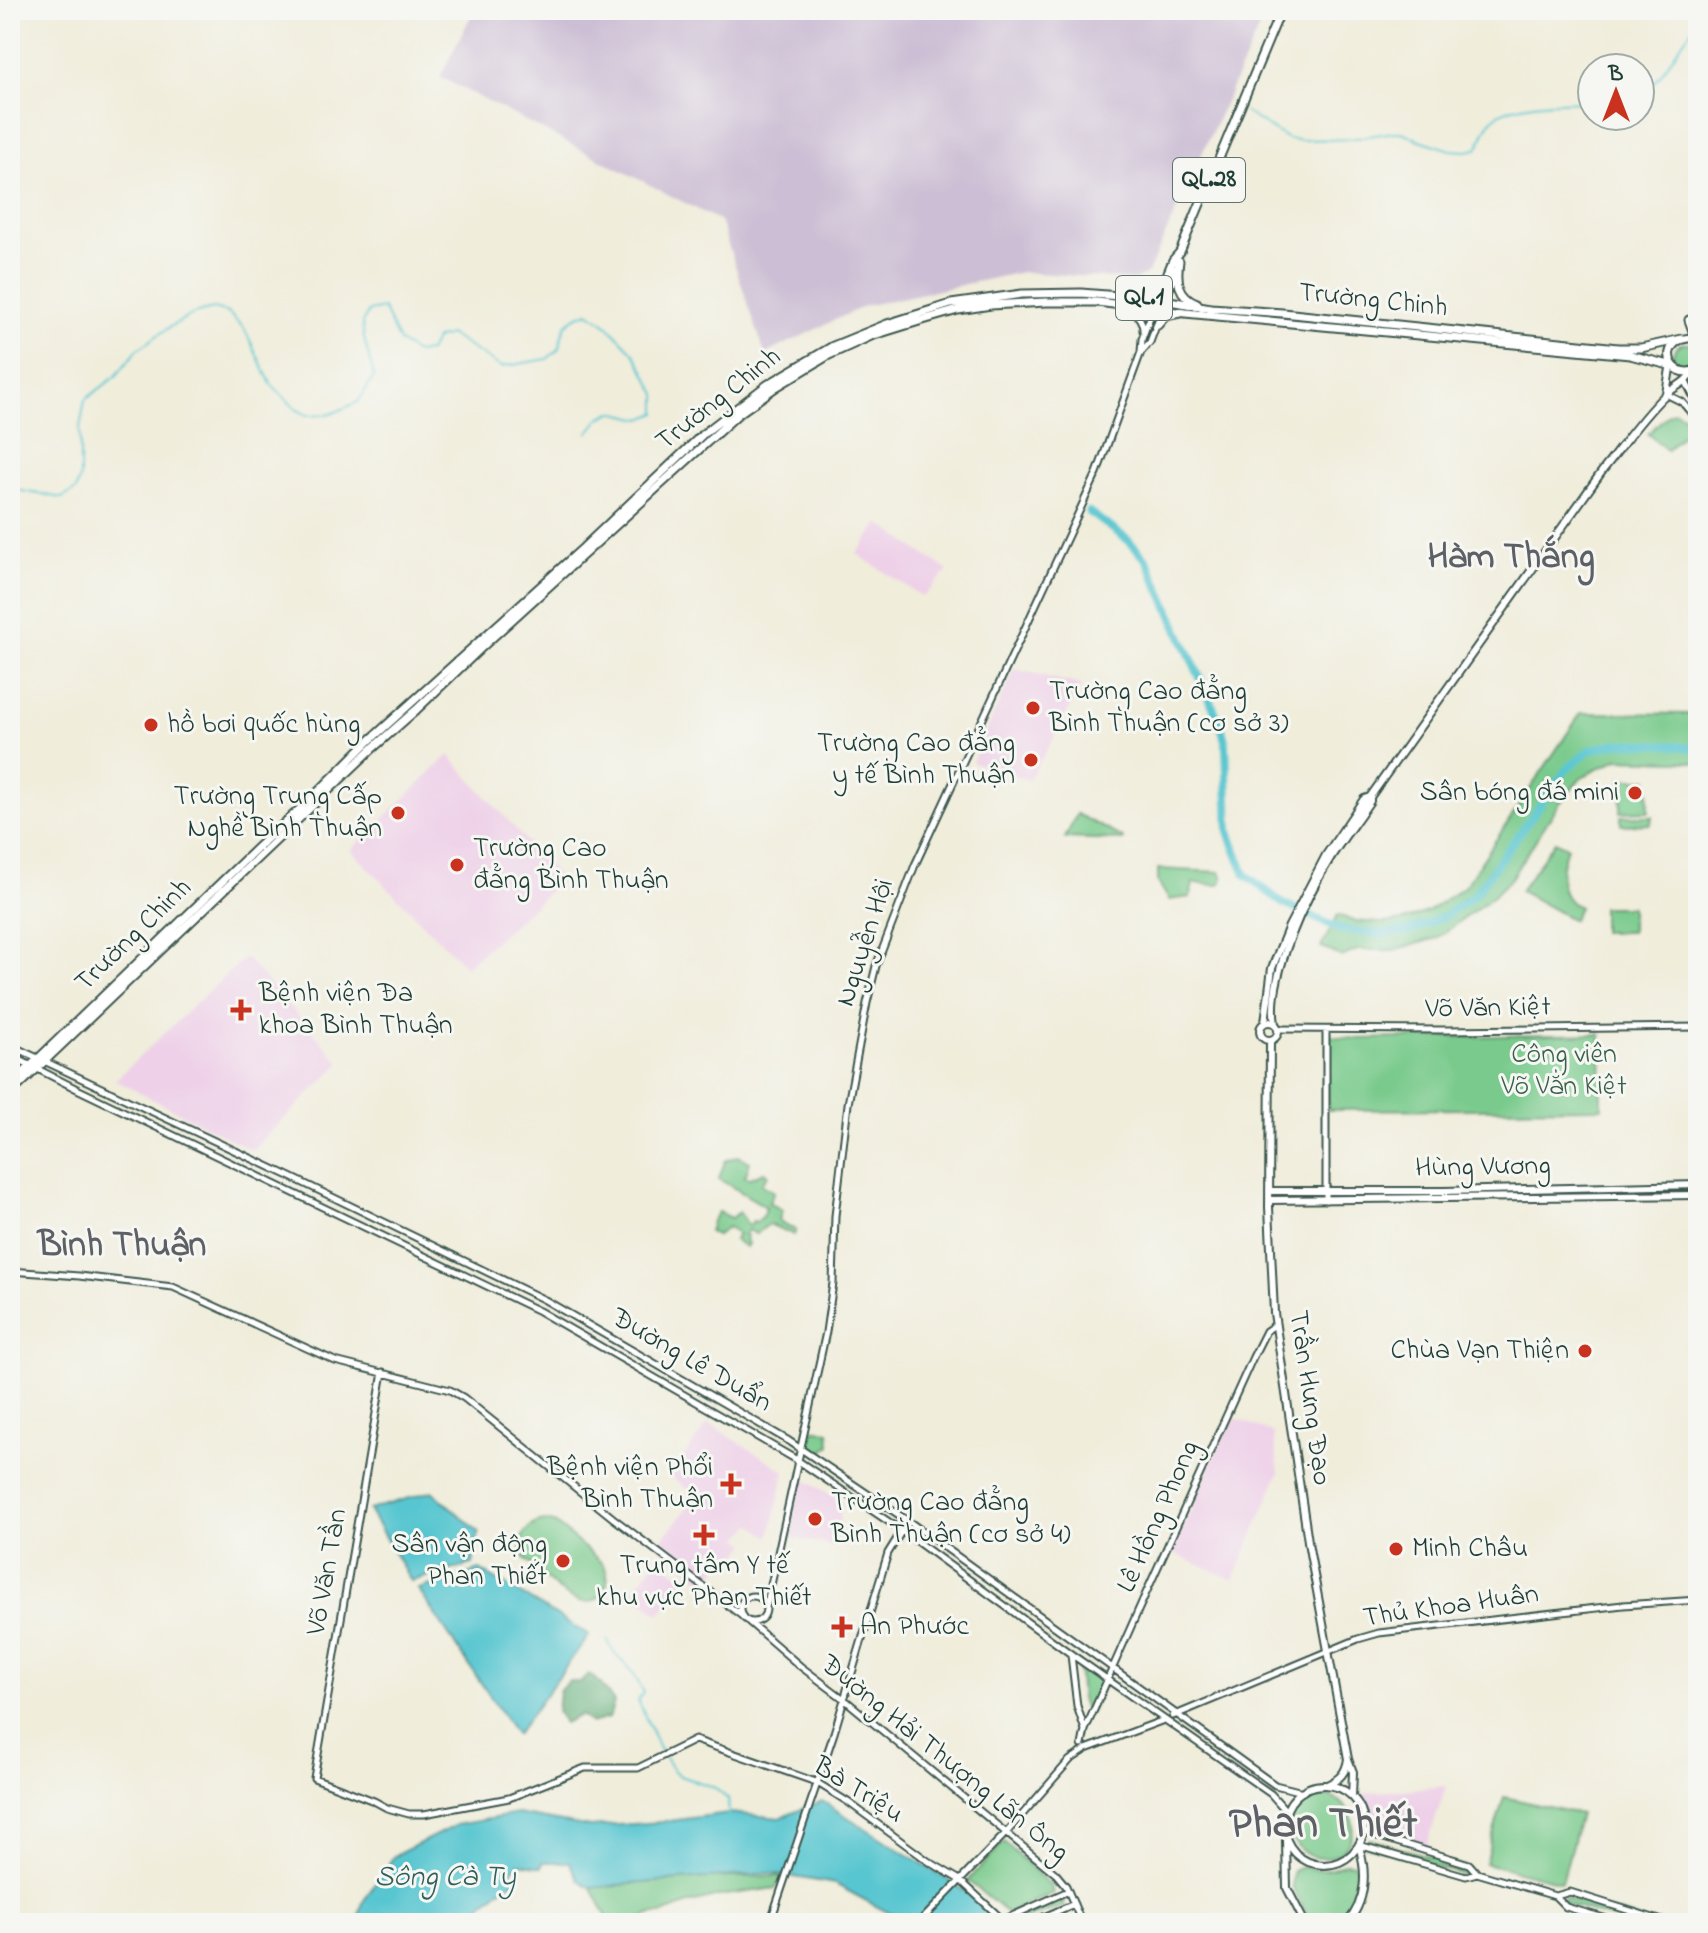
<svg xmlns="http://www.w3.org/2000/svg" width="1708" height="1933" font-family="'Indie Flower',sans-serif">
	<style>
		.built { fill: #eed0e8 }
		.industrial { fill: #ccbed4 }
		.green { fill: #79ca8c; stroke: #4c8460; stroke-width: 2 }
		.forest { fill: #62ae78; stroke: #407656; stroke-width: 2 }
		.water { fill: #59c6d0; stroke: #3c8282; stroke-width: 2 }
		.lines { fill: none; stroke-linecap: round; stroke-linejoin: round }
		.stream { stroke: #59c6d0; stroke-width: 2 }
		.river { stroke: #59c6d0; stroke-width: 8 }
		.secondary-casing { stroke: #3e574d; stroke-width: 9 }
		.primary-casing { stroke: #3e574d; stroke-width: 10 }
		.highway-casing { stroke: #3e574d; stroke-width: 11 }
		.secondary { stroke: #fff; stroke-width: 5 }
		.primary { stroke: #fff; stroke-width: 6 }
		.highway { stroke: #fff; stroke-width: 7 }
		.poi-dot { fill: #c8321e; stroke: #f6f6f2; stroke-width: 3 }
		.labels { text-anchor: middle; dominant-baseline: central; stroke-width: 6; stroke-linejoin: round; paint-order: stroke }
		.shield { fill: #f6f6f2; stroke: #60746d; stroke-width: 2 }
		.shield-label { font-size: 26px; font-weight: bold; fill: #1f3d34 }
		.street-label { font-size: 28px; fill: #1f3d34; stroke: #f6f6f2 }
		.poi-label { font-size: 28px; fill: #1f3d34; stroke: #f6f6f2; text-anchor: start }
		.park-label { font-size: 28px; fill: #36604a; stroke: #f6f6f2 }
		.water-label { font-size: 30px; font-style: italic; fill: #2e5f5b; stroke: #f6f6f2 }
		.district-label { font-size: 36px; font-weight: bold; fill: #5d6165; stroke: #f6f6f2 }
		.town-label { font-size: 44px; font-weight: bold; fill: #5d6165; stroke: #f6f6f2 }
	</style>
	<rect width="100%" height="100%" fill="#f6f6f2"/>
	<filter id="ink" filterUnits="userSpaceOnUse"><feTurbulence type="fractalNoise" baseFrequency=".0125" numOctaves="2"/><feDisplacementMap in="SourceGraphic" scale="16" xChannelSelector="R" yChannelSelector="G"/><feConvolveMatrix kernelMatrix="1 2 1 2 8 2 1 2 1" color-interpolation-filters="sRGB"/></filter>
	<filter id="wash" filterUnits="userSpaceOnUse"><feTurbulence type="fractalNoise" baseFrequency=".006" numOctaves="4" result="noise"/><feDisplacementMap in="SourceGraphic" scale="32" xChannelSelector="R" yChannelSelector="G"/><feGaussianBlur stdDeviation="1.8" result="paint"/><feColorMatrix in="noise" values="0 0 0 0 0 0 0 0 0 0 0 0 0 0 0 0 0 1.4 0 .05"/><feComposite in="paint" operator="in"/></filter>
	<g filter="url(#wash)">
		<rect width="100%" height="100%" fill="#f0eddb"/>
		<!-- built -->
		<path class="built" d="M879,523L948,571L923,597L857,554Z
			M1015,669L1081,685L1058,731L1029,780L972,762Z
			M449,755L562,880L466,967L351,850Z
			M245,957L341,1063L252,1150L115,1080Z
			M1232,1417L1273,1433L1279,1473L1234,1580L1172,1553Z
			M708,1423L785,1471L770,1537L752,1524L740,1538L747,1544L729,1566L723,1562L706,1583L657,1545L687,1509L682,1502L692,1492L670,1476Z
			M800,1477L843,1502L835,1546L788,1537Z
			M658,1558L687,1581L659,1614L631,1593Z
			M1446,1786L1426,1848L1363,1829L1356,1794Z"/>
		<!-- industrial -->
		<path class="industrial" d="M474,10H1267L1148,273L1135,280L1022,272L864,306L765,354L720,221L440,77Z"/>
		<!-- green -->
		<path class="green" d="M1673 356a13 13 0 1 1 26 0a13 13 0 1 1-26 0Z
			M1674,411L1682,414L1692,427L1672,444L1667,450L1648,434L1667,415Z
			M1581,713L1698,714V763L1677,761L1617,759L1582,777L1559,804L1509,881L1491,898L1437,938L1396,950H1357L1342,957L1321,947L1338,915L1354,921L1382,923L1403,921L1429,911L1465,886Z
			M1621,779H1648L1649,811L1621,812Z
			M1077,814L1123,838V840L1065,838Z
			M1621,816H1652L1651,824L1621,825Z
			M1555,841L1567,847C1560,867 1555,897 1579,907L1573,920L1520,891Z
			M1158,869L1220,872L1223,878L1222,882L1218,885L1193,883L1190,897L1169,900L1158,882Z
			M1602,907H1631V932H1602Z
			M1601,1034L1602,1108L1328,1110V1036L1358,1039Z
			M738,1156L750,1162L745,1177L750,1178L764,1172L768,1175L761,1184L774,1192L769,1203L782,1210L779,1221L796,1230L794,1235L769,1224L756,1234L748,1230L744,1235L747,1237L745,1241L748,1244L746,1247L734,1240L738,1234L728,1227L717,1235L709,1232L712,1221L718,1212L731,1218L739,1212L745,1220L747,1225L750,1226L753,1221L757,1222L762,1217L766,1207L719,1179L725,1161Z
			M806,1429L829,1431L830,1445L819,1455L807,1442Z
			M547,1521L556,1524L602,1563C608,1572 610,1583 603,1593C582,1622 542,1574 525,1559C514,1540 527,1522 547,1521Z
			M1078,1664L1102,1679L1101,1689L1090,1713H1086L1081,1699Z
			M1291 1827a31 31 0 1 1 62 0a31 31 0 1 1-62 0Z
			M1504,1797L1580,1814L1562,1882L1485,1863Z
			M1370,1839L1468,1868L1466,1876L1368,1846Z
			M1004,1842L1051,1886L1054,1893L1007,1913L968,1881Z
			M1345,1863L1354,1864L1359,1871C1360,1892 1354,1907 1340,1923H1311L1292,1886L1293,1871L1302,1867C1319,1870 1329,1871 1345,1863Z
			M782,1876V1878L776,1888L719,1896L691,1903L663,1914H652L632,1923H610L591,1887L703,1878Z
			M1564,1897L1651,1923H1628L1562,1903Z
			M1060,1900L1064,1902L1063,1906L1019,1922L1017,1918Z"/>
		<!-- forest -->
		<path class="forest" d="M589,1674L600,1683L614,1702L609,1718L591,1723L580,1715L564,1723L557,1712L559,1691L569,1681L580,1683Z"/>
		<!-- water -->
		<path class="water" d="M432,1491L479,1532L473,1564L411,1581L369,1510Z
			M480,1570L589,1635L516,1735L418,1589Z
			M822,1801L967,1892L1002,1923H903L895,1916L835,1884L771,1873L590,1887L579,1880L570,1862H543L542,1867L520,1863L511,1870L516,1883L506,1885L463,1920L462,1923H358L363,1902L394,1856L456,1825L517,1814L590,1827L662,1822L729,1813L780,1818Z"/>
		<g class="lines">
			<!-- stream -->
			<path class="stream" d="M1640,93C1662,85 1678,40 1698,23
				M1243,111L1288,139L1300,140L1350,139L1394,132H1402L1417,139L1451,150L1466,151L1477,149C1482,140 1485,128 1492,120C1507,100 1568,102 1592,101
				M10,489L62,498L76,490L80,477V428L85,400L116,376L137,350L168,328L193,314L213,309L228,313L244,328L271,384L296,409L307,415L331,414L358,402L374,377L364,338L362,323L369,311L383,308L399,342L416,353L429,352L435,339L450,335L501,367L547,359L560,348C562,325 567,319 589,312L607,325L634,353L657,394V413L642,419L612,412L600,418L588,433
				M608,1640C612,1656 624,1661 633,1673C637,1679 640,1686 643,1692L638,1700L661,1753
				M665,1758L673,1770L680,1776L713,1787L728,1799L729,1815"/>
			<!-- river -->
			<path class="river" d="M1089,512L1128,540L1147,560L1214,709L1221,725L1226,745L1229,832L1245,874L1282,903L1342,930L1376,934L1410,931L1445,916L1474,895L1566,770L1590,750L1618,743L1668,745L1698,749"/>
		</g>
	</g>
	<g filter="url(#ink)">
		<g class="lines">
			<defs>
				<path id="secondary" d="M1127,308C1136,313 1143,319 1143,331
					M1158,326L1166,317L1180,314
					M1142,351L1150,342L1162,310
					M1686,382L1698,406
					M1666,394L1682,402L1698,421
					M1278,1029L1444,1030L1698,1027
					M1326,1030V1200
					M10,1045L289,1176L545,1300L789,1441L911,1523L1275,1785L1303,1792
					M10,1055L77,1089L539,1311L797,1460L901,1530L1071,1654L1271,1794L1287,1812
					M10,1271L79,1276L173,1287L335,1361L450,1390L464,1398L613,1518L742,1616
					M383,1372L314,1778L374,1801L387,1808L409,1814H424L509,1798L585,1768H638L695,1740L816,1782L848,1802L928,1861L960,1880L1006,1923
					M740 1609a13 13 0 1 1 26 0a13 13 0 1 1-26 0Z
					M766,1608L826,1332L833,1283L835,1216L848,1104L867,1003L876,966L915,865L1097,473L1141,352L1142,339L1153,309
					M748,1621L800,1666L844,1699L1056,1874L1066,1886L1082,1923
					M1071,1655L1077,1706L1085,1730
					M1173,1716L1358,1639L1379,1633L1623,1605L1698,1600
					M1082,1745L1085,1730L1142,1602L1253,1357L1266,1331L1275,1325
					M1086,1749L1164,1720
					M1364,1832L1469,1864L1477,1873
					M1359,1845L1466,1876L1477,1873L1555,1896L1566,1907L1621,1923
					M1556,1896L1570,1892L1669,1923
					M1003,1920L1068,1891
					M770,1923L834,1733L888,1553L908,1521
					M919,1923L1007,1832L1070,1760L1084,1751
					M1030,1923L1074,1904"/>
				<path id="primary" d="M1666,394L1671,362
					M1260 1031a9 9 0 1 1 18 0a9 9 0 1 1-18 0Z
					M1265,1022L1272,968L1289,926L1326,855L1364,799L1370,797
					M1275,1024C1267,976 1306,897 1331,857C1343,838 1357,820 1370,801V797L1603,470C1623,445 1641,418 1664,396C1676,385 1683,386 1693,372
					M1270,1040L1269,1207L1274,1313L1309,1548L1348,1759L1353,1772L1352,1796
					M1269,1191H1444L1698,1185
					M1269,1200L1698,1195
					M1327,1785C1340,1779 1346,1773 1348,1759
					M1284 1825a40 40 0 1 1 80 0a40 40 0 1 1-80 0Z
					M1286,1840L1287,1888L1305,1923
					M1347,1923C1367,1900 1367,1873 1359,1845"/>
				<path id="highway" d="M1179,261C1176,280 1178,296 1197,303
					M1135,294L1151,289L1162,279
					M1156,302L1173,260L1180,252L1281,10
					M1164,303L1176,269
					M1689,320L1694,334L1698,337
					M1698,337C1691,338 1683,338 1678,341C1659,353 1675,381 1698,369
					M10,1086L260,845L310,800L369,741L583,548L703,434L767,385L833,346L887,324L951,304L1022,294L1081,293L1157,299L1211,308L1283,313L1618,348H1641L1682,339
					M10,1094L374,747L416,710L482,647L738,414L776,387L829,355L871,336L916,322L958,310L991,305L1046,302H1097L1185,313L1630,355L1673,366"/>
			</defs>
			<!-- secondary casing -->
			<use href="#secondary" class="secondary-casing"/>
			<!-- primary casing -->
			<use href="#primary" class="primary-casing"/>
			<!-- highway casing -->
			<use href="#highway" class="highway-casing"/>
			<!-- secondary -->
			<use href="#secondary" class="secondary"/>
			<!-- primary -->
			<use href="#primary" class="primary"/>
			<!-- highway -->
			<use href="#highway" class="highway"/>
		</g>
	</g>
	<!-- markers -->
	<g class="poi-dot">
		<circle cx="1033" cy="708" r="8"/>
		<circle cx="151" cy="725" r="8"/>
		<circle cx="1031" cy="760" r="8"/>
		<circle cx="1635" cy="793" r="8"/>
		<circle cx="398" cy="813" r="8"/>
		<circle cx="457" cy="865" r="8"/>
		<path d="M237 998h8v8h8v8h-8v8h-8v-8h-8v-8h8z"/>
		<circle cx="1585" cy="1351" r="8"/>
		<path d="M727 1472h8v8h8v8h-8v8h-8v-8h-8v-8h8z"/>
		<circle cx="815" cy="1519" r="8"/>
		<path d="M700 1523h8v8h8v8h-8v8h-8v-8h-8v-8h8z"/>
		<circle cx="1396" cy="1549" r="8"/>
		<circle cx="563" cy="1561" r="8"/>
		<path d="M838 1615h8v8h8v8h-8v8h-8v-8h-8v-8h8z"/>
	</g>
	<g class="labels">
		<!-- shield labels -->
		<g class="shield">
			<rect x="1173" y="158" width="72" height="44" rx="6"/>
			<rect x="1116" y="276" width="56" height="44" rx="6"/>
		</g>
		<g class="shield-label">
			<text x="1209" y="180">QL.28</text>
			<text x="1144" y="298">QL.1</text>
		</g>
		<!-- street labels -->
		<g class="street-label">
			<text transform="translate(1373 301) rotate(6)">Trường Chinh</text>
			<text transform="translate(719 400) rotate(-38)">Trường Chinh</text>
			<text transform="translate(134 936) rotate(-44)">Trường Chinh</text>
			<text transform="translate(866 943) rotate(-72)">Nguyễn Hội</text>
			<text transform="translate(1488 1009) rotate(-1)">Võ Văn Kiệt</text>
			<text transform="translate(1483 1168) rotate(-1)">Hùng Vương</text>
			<text transform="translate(691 1361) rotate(30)">Đường Lê Duẩn</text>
			<text transform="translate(1309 1398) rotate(82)">Trần Hưng Đạo</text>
			<text transform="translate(1159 1517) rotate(-66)">Lê Hồng Phong</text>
			<text transform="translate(328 1572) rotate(-80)">Võ Văn Tần</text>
			<text transform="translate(1451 1607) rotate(-8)">Thủ Khoa Huân</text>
			<text transform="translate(944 1759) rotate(39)">Đường Hải Thượng Lãn Ông</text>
			<text transform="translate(858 1791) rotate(32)">Bà Triệu</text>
		</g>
		<!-- poi labels -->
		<g class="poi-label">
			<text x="1049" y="692">Trường Cao đẳng<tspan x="1049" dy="32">Bình Thuận (cơ sở 3)</tspan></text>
			<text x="167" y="725">hồ bơi quốc hùng</text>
			<text x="1015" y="744" text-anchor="end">Trường Cao đẳng<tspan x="1015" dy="32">y tế Bình Thuận</tspan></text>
			<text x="1619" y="793" text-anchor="end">Sân bóng đá mini</text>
			<text x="382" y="797" text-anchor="end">Trường Trung Cấp<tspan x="382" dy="32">Nghề Bình Thuận</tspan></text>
			<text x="473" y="849">Trường Cao<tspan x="473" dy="32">đẳng Bình Thuận</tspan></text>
			<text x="259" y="994">Bệnh viện Đa<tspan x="259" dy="32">khoa Bình Thuận</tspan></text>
			<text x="1569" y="1351" text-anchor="end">Chùa Vạn Thiện</text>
			<text x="713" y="1468" text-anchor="end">Bệnh viện Phổi<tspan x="713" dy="32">Bình Thuận</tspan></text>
			<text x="831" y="1503">Trường Cao đẳng<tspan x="831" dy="32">Bình Thuận (cơ sở 4)</tspan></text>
			<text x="547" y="1545" text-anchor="end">Sân vận động<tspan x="547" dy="32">Phan Thiết</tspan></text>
			<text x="1412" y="1549">Minh Châu</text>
			<text x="704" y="1566" text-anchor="middle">Trung tâm Y tế<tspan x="704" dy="32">khu vực Phan Thiết</tspan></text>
			<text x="860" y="1627">An Phước</text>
		</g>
		<!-- park labels -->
		<g class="park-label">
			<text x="1564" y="1055">Công viên<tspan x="1564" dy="32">Võ Văn Kiệt</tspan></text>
		</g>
		<!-- water labels -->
		<g class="water-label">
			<text x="445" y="1878">Sông Cà Ty</text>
		</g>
		<!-- district labels -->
		<g class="district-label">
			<text x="1511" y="558">Hàm Thắng</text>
			<text x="122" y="1246">Bình Thuận</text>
		</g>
		<!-- town labels -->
		<g class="town-label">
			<text x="1323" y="1825">Phan Thiết</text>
		</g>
	</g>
	<!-- margin -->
	<rect width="1708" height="1933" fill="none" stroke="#f6f6f2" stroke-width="40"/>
	<!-- north arrow -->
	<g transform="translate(1616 92)"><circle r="38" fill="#f6f6f2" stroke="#a0aca6" stroke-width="2"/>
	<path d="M0-6L14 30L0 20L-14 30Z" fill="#c8321e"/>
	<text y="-12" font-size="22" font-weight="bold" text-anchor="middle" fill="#1f3d34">B</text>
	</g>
</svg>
